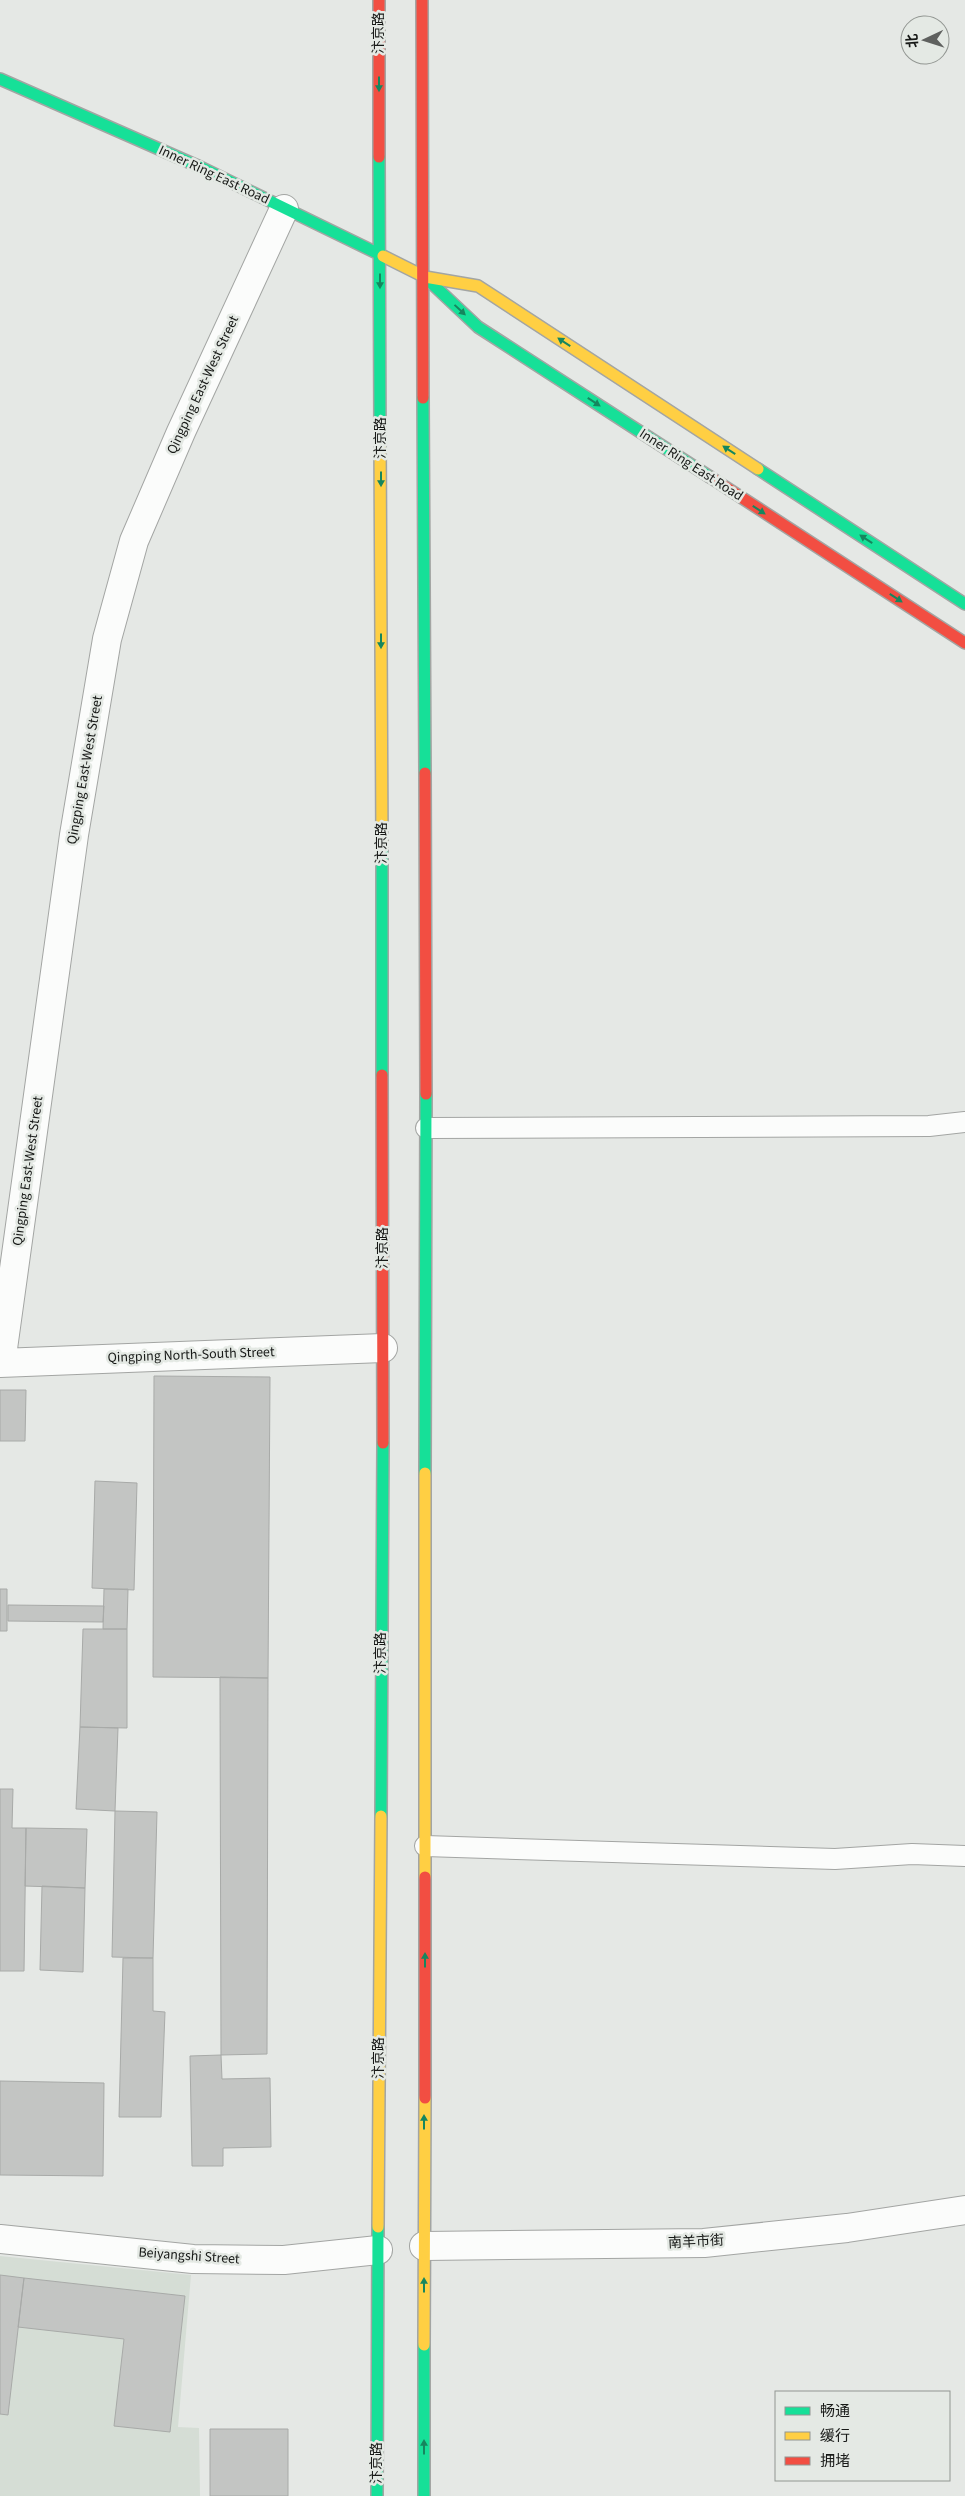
<svg xmlns="http://www.w3.org/2000/svg" width="965" height="2496" font-family="'Source Sans 3','Noto Sans SC',sans-serif">
	<style>
		.built { fill: #d5ddd5 }
		.building { fill: #c3c5c3; stroke: #a8aaa8 }
		.lines { fill: none; stroke-linecap: round; stroke-linejoin: round }
		.lane-casing { stroke: #a3a5a3; stroke-width: 22 }
		.street-casing { stroke: #a3a5a3; stroke-width: 30 }
		.fast-casing { stroke: #a3a5a3; stroke-width: 14 }
		.slow-casing { stroke: #a3a5a3; stroke-width: 14 }
		.jam-casing { stroke: #a3a5a3; stroke-width: 14 }
		.lane { stroke: #fbfcfb; stroke-width: 20 }
		.street { stroke: #fbfcfb; stroke-width: 28 }
		.fast { stroke: #16e098; stroke-width: 11 }
		.slow { stroke: #ffcf43; stroke-width: 11 }
		.jam { stroke: #f24e42; stroke-width: 11 }
		.oneway { fill: #16865e }
		.labels { text-anchor: middle; dominant-baseline: central; stroke-width: 5; stroke-linejoin: round; paint-order: stroke }
		.street-label { font-size: 14px; fill: #171917; stroke: #e4e9e4 }
	</style>
	<rect width="100%" height="100%" fill="#e5e8e5"/>
	<!-- built -->
	<path class="built" d="M0,2256L191,2275L178,2427L199,2428L200,2496H0Z"/>
	<!-- building -->
	<path class="building" d="M154,1376L270,1377L268,1678L153,1677Z
		M0,1390H26L25,1441H0Z
		M95,1481L137,1483L134,1590L92,1588Z
		M0,1589H7V1631H0Z
		M104,1589H128L127,1629H103Z
		M8,1605L104,1606L103,1622L8,1621Z
		M83,1629H127V1728L80,1727Z
		M220,1677L268,1678L267,2054L221,2055Z
		M80,1727L118,1728L115,1811L76,1809Z
		M0,1789H13L12,1828H26L24,1971H0Z
		M115,1811L157,1812L153,1958L112,1957Z
		M26,1828L87,1829L85,1888L25,1886Z
		M42,1886L85,1888L83,1972L40,1970Z
		M123,1958H153V2011L165,2012L161,2117H119Z
		M221,2055L222,2079L270,2078L271,2147L223,2148V2166H192L190,2056Z
		M0,2081L104,2083L103,2176L0,2175Z
		M0,2275L24,2278L8,2415L0,2414Z
		M24,2278L185,2296L170,2432L114,2426L124,2339L18,2327Z
		M210,2429H288V2496H210Z"/>
	<g class="lines">
		<defs>
			<path id="lane" d="M426,1128L929,1126L965,1122
				M425,1846L835,1859L912,1854L965,1856"/>
			<path id="street" d="M0,1363L383,1348
				M1,1363L74,835L107,639L134,541L181,432L284,209
				M0,2239L193,2259L284,2260L378,2250
				M424,2246L704,2243L847,2228L965,2210"/>
			<path id="fast" d="M0,79L200,167L383,256
				M379,157L380,437
				M425,277L478,327L710,477
				M423,398L425,773
				M758,469L965,604
				M382,844V1075
				M425,1473L426,1094
				M381,1816L383,1443
				M377,2496L378,2227
				M424,2496V2345"/>
			<path id="slow" d="M383,256L425,277L478,286L758,469
				M380,437L382,844
				M425,1877V1473
				M378,2227L381,1816
				M424,2345L425,2098"/>
			<path id="jam" d="M379,0V157
				M422,0L423,398
				M710,477L965,643
				M425,773L426,1094
				M382,1075L383,1443
				M425,2098V1877"/>
		</defs>
		<!-- lane casing -->
		<use href="#lane" class="lane-casing"/>
		<!-- street casing -->
		<use href="#street" class="street-casing"/>
		<!-- fast casing -->
		<use href="#fast" class="fast-casing"/>
		<!-- slow casing -->
		<use href="#slow" class="slow-casing"/>
		<!-- jam casing -->
		<use href="#jam" class="jam-casing"/>
		<!-- lane -->
		<use href="#lane" class="lane"/>
		<!-- street -->
		<use href="#street" class="street"/>
		<!-- fast -->
		<use href="#fast" class="fast"/>
		<!-- slow -->
		<use href="#slow" class="slow"/>
		<!-- jam -->
		<use href="#jam" class="jam"/>
	</g>
	<!-- one-way arrows -->
	<defs><path id="oneway-solid" d="M-6-.8H1V-3.2L6.5 0L1 3.2V.8H-6Z" transform="scale(1.25)"/></defs>
	<g class="oneway">
		<use href="#oneway-solid" transform="translate(379 84) rotate(90)"/>
		<use href="#oneway-solid" transform="translate(380 281) rotate(90)"/>
		<use href="#oneway-solid" transform="translate(460 310) rotate(43)"/>
		<use href="#oneway-solid" transform="translate(564 342) rotate(-147)"/>
		<use href="#oneway-solid" transform="translate(594 402) rotate(33)"/>
		<use href="#oneway-solid" transform="translate(729 450) rotate(-147)"/>
		<use href="#oneway-solid" transform="translate(381 479) rotate(90)"/>
		<use href="#oneway-solid" transform="translate(759 510) rotate(33)"/>
		<use href="#oneway-solid" transform="translate(866 539) rotate(-147)"/>
		<use href="#oneway-solid" transform="translate(896 598) rotate(33)"/>
		<use href="#oneway-solid" transform="translate(381 641) rotate(90)"/>
		<use href="#oneway-solid" transform="translate(425 1960) rotate(-90)"/>
		<use href="#oneway-solid" transform="translate(424 2122) rotate(-90)"/>
		<use href="#oneway-solid" transform="translate(424 2285) rotate(-90)"/>
		<use href="#oneway-solid" transform="translate(424 2447) rotate(-90)"/>
	</g>
	<g class="labels">
		<!-- street labels -->
		<g class="street-label">
			<text transform="translate(379 33) rotate(-90)">汴京路</text>
			<text transform="translate(214 175) rotate(25)">Inner Ring East Road</text>
			<text transform="translate(203 385) rotate(-65)">Qingping East-West Street</text>
			<text transform="translate(381 438) rotate(-90)">汴京路</text>
			<text transform="translate(691 465) rotate(33)">Inner Ring East Road</text>
			<text transform="translate(85 770) rotate(-80)">Qingping East-West Street</text>
			<text transform="translate(382 843) rotate(-90)">汴京路</text>
			<text transform="translate(28 1171) rotate(-82)">Qingping East-West Street</text>
			<text transform="translate(383 1248) rotate(-90)">汴京路</text>
			<text transform="translate(191 1355) rotate(-2)">Qingping North-South Street</text>
			<text transform="translate(381 1653) rotate(-90)">汴京路</text>
			<text transform="translate(379 2058) rotate(-90)">汴京路</text>
			<text transform="translate(696 2242) rotate(-3)">南羊市街</text>
			<text transform="translate(189 2256) rotate(4)">Beiyangshi Street</text>
			<text transform="translate(377 2463) rotate(-90)">汴京路</text>
		</g>
	</g>
	<!-- legend -->
	<rect x="775" y="2391" width="175" height="90" fill="#e4e9e4" stroke="#929692"/>
	<rect x="785" y="2407" width="25" height="8" fill="#16e098" stroke="#929692"/>
	<text x="820" y="2416" font-size="15" fill="#171917">畅通</text>
	<rect x="785" y="2432" width="25" height="8" fill="#ffcf43" stroke="#929692"/>
	<text x="820" y="2441" font-size="15" fill="#171917">缓行</text>
	<rect x="785" y="2457" width="25" height="8" fill="#f24e42" stroke="#929692"/>
	<text x="820" y="2466" font-size="15" fill="#171917">拥堵</text>
	<!-- north arrow -->
	<g transform="translate(925 40) rotate(266)"><circle r="24" fill="#e4e9e4" stroke="#929692"/>
	<path d="M0-4L9 19L0 12L-9 19Z" fill="#5f615f"/>
	<text y="-8" font-size="14" font-weight="bold" text-anchor="middle" fill="#171917">北</text>
	</g>
</svg>
